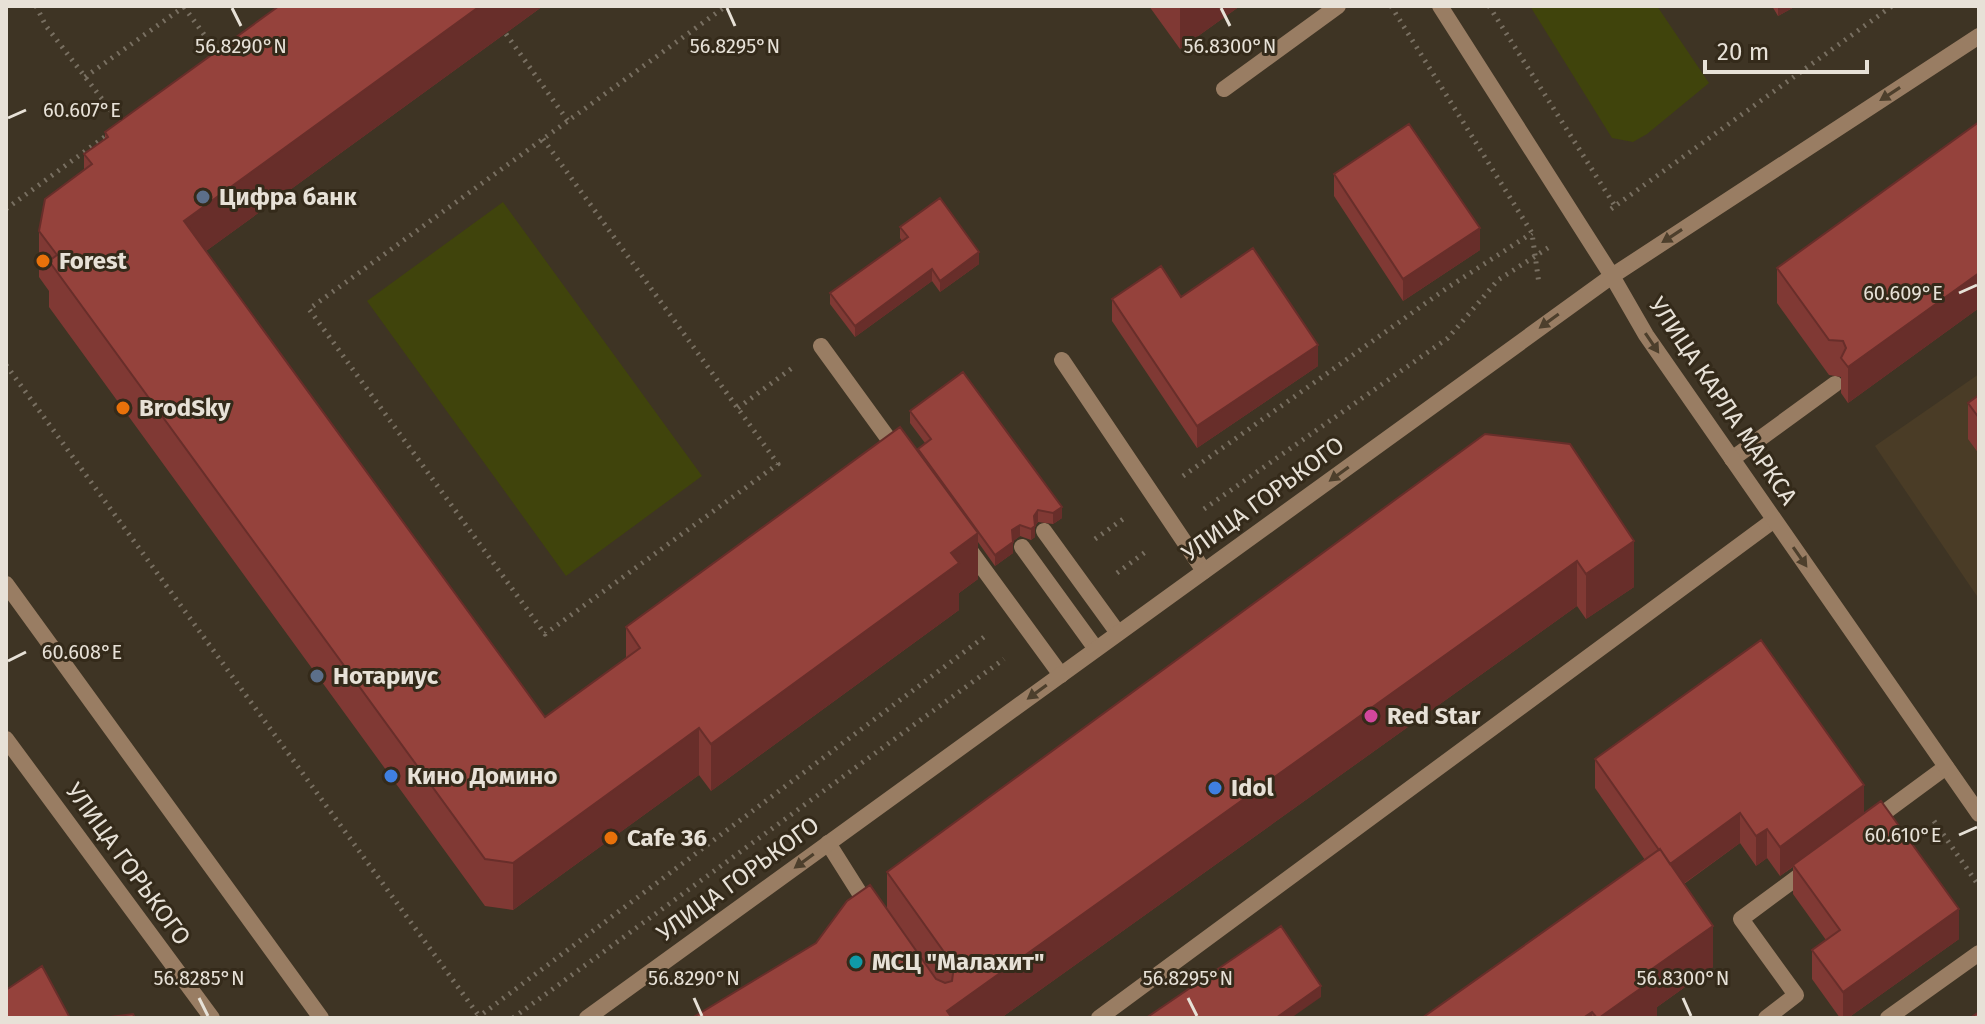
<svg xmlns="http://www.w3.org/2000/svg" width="1985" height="1024" font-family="'Fira Sans',sans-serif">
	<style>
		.built { fill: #4a3c26 }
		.green { fill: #40440c }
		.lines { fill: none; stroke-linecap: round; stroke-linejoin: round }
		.path { stroke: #786f61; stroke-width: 5; stroke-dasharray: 2 6; stroke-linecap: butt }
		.service { stroke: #997d63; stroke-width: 16 }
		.minor { stroke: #997d63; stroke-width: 16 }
		.wall { fill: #803934 }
		.shaded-wall { fill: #682e2a }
		.building { fill: #95423c; stroke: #682e2a; stroke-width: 2 }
		.oneway { fill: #4d3f2c }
		.ticks { fill: none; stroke: #e7e1d7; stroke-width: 3 }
		.service-dot { fill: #5c6f8a; stroke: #342a1a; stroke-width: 3 }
		.food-dot { fill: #e8710a; stroke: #342a1a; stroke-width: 3 }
		.hotel-dot { fill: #d1479c; stroke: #342a1a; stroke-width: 3 }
		.shop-dot { fill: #3f7fe0; stroke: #342a1a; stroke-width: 3 }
		.culture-dot { fill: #0f9aa8; stroke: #342a1a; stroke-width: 3 }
		.labels { text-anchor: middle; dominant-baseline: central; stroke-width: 6; stroke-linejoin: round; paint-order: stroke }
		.poi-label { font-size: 24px; font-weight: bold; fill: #e7e1d7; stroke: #342a1a; text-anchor: start }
		.street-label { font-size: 24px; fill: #e7e1d7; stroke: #342a1a }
		.ticks-label { font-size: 20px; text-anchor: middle; fill: #e7e1d7; stroke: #342a1a; stroke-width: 6; stroke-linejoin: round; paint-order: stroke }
	</style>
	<rect width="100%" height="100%" fill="#3e3424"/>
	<!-- built -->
	<path class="built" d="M1979,374V599L1875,446Z"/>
	<!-- green -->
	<path class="green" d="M1530,6H1657L1709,83L1647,134L1633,142L1612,138Z
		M503,202L702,476L566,576L367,301Z"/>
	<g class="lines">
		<!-- path -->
		<path class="path" d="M36,6L46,26L122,125
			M1391,6L1532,233L1539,284
			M1489,6L1615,206
			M184,7L219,55
			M506,34L568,121
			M85,77L185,6
			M543,139L778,464L545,634L309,309L726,6
			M6,209L110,133
			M1611,209L1892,6
			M6,365L479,1016
			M738,408L792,368
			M1183,476L1447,288L1532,233
			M1204,509L1448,338L1498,280L1551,246
			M1095,539L1126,517
			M1117,573L1148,550
			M1934,821L1979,886
			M477,1018L988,634
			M513,1018L1004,659"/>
		<!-- service -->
		<path class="service" d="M1224,89L1338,6
			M821,346L898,452
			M1062,360L1204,571
			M1732,459L1835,384
			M1044,531L1118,633
			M966,545L1061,675
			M1022,547L1096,649
			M6,584L321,1018
			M6,739L212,1018
			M1870,823L1946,767
			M828,843L869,908
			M1099,1018L1774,520
			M1766,1018L1796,995L1741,919L1810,868
			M1888,1018L1979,953"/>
		<!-- minor -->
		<path class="minor" d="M1440,6L1612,276L1646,335L1979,814
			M587,1018L1612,276L1979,36"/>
	</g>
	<!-- wall -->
	<path class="wall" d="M543,6L206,251L545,717L626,659V627L918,451V449L925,443L910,423V411L1062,518L1053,524L1038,522L1035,526V537L1031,540L1020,536L1013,541V553L995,566L978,542V579L959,593V610L711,791L699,775L513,910L485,906L49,307V291L39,277V231L84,170V154L105,139V132Z
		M1149,6H1240L1180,49Z
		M1772,6H1796L1778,16Z
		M1979,122V308L1848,403L1841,393V377L1829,375L1777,303V268Z
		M1334,174L1480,250L1403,301L1334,196Z
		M900,227L979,264L940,292L932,281L855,337L830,304V293L902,241L900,238Z
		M1181,297L1318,366L1197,448L1112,321V299Z
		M1979,395V454L1968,439V403Z
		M1485,434L1634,587L1586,619L1577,606L1001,1018H692L887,910V872Z
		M1595,759L1864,813L1959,939L1848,1018H1840L1812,979V950L1826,940L1793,894V867L1780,876L1767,858L1756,866L1740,843L1684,884L1713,967L1657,1007V1018H1422L1645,860L1595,788Z"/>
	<!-- shaded-wall -->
	<path class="shaded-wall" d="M480,6H543L184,267V221Z
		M1180,6H1240L1180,49Z
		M1778,6H1796L1778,16Z
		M1480,228V250L1403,301V279Z
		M979,252V264L940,292V281Z
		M932,269V281L855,337V326Z
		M1979,273V308L1848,403V367Z
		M1318,345V366L1197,448V426Z
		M1062,507V518L1053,524V513Z
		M1038,510V522L1035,526V537L1031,540V529L1034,516Z
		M1020,525V536L1012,542V530Z
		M978,533V579L959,593V610L711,791V744L951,553Z
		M1634,541V587L1586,619V574Z
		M1013,542V553L995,566V555Z
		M1577,561V606L1001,1018H947V1011Z
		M699,728V775L513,910V863Z
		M1864,785V814L1780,876V847Z
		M1740,813V843L1669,894V865Z
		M1767,829V858L1756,866V836Z
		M1959,909V939L1848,1018H1843V992Z
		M1713,926V967L1657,1007V1018H1599L1652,969Z
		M1321,986V997L1291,1018H1276Z
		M1592,1012V1018H1583Z"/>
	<!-- building -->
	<path class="building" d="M279,6H480L184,221L545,717L640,648L626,627L900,427L978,533L951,553L959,563L711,744L699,728L513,863L485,859L49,261L57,255L39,231L45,199L92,164L84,154L108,137L105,132Z
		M1979,122V273L1848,367L1841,358L1846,348L1843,341L1829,340L1777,268Z
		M1409,124L1480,228L1403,279L1334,174Z
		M940,198L979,252L940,281L932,269L855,326L830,293L908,237L900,227Z
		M1253,248L1318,345L1197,426L1112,299L1161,266L1181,297Z
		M963,372L1062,507L1053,513L1038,510L1034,516L1035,526L1031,529L1020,525L1012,530L1013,542L995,555L918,449L931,439L910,411Z
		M1979,395V418L1968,403Z
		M1485,434L1570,444L1634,541L1586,574L1577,561L947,1011L952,1018H692L816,943L847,901L870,885L936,979L945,983L952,981L954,966L887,872Z
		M1761,640L1864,785L1780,847L1767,829L1756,836L1740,813L1670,864L1660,849L1659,850L1595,759Z
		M1881,801L1959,909L1843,992L1812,950L1840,930L1793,865Z
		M1660,849L1713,926L1652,969L1657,977L1627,998L1599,1018H1597L1592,1012L1583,1018H1422Z
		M1281,926L1321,986L1276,1018H1146Z
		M42,966L70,1018H6V990Z
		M1979,1012V1018H1970Z
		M133,1014L135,1018H103Z"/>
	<!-- one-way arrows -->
	<defs><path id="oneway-solid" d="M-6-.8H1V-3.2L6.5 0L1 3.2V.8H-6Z" transform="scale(2)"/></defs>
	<g class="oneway">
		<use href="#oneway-solid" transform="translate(1890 94) rotate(147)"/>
		<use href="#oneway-solid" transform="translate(1672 236) rotate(147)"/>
		<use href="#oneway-solid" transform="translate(1549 321) rotate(144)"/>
		<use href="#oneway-solid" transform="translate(1652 343) rotate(56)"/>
		<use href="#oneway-solid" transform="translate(1339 474) rotate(144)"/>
		<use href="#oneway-solid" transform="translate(1800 557) rotate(55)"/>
		<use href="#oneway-solid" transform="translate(1037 692) rotate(144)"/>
		<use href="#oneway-solid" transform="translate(804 861) rotate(144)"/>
	</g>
	<!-- ticks -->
	<path class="ticks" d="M232,8L241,26M727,8L735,26M1221,8L1230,26M8,118L26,110M1959,293L1977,285M8,661L26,652M1959,835L1977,827M199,998L208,1016M694,998L702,1016M1188,998L1197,1016M1683,998L1691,1016"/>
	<!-- markers -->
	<g class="service-dot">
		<circle cx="203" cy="197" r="8"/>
		<circle cx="317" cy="676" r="8"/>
	</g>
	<g class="food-dot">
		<circle cx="43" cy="261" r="8"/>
		<circle cx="123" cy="408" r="8"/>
		<circle cx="611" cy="838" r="8"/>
	</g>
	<circle class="hotel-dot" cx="1371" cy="716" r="8"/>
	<g class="shop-dot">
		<circle cx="391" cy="776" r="8"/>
		<circle cx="1215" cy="788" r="8"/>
	</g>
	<circle class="culture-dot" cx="856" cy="962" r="8"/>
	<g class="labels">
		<!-- poi labels -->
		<g class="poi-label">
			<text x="219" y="197">Цифра банк</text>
			<text x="59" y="261">Forest</text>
			<text x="139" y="408">BrodSky</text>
			<text x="333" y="676">Нотариус</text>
			<text x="1387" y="716">Red Star</text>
			<text x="407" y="776">Кино Домино</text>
			<text x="1231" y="788">Idol</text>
			<text x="627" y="838">Cafe 36</text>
			<text x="872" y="962">МСЦ "Малахит"</text>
		</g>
		<!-- street labels -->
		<g class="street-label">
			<text transform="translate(1723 401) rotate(56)">УЛИЦА КАРЛА МАРКСА</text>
			<text transform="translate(1263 499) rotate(-36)">УЛИЦА ГОРЬКОГО</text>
			<text transform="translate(128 864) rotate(54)">УЛИЦА ГОРЬКОГО</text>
			<text transform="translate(738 879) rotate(-36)">УЛИЦА ГОРЬКОГО</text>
		</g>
	</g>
	<g class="ticks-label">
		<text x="241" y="53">56.8290°N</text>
		<text x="735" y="53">56.8295°N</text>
		<text x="1230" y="53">56.8300°N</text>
		<text x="82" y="117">60.607°E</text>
		<text x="1903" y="300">60.609°E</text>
		<text x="82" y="659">60.608°E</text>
		<text x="1903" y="842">60.610°E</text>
		<text x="199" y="985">56.8285°N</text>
		<text x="694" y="985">56.8290°N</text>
		<text x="1188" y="985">56.8295°N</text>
		<text x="1683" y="985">56.8300°N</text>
	</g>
	<!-- border -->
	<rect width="1985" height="1024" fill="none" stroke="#e7e1d7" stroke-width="16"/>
	<!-- scale -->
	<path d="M1705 60v12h162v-12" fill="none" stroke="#e7e1d7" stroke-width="4"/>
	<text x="1717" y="60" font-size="24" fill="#e7e1d7" stroke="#342a1a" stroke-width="6" paint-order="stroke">20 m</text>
</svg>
